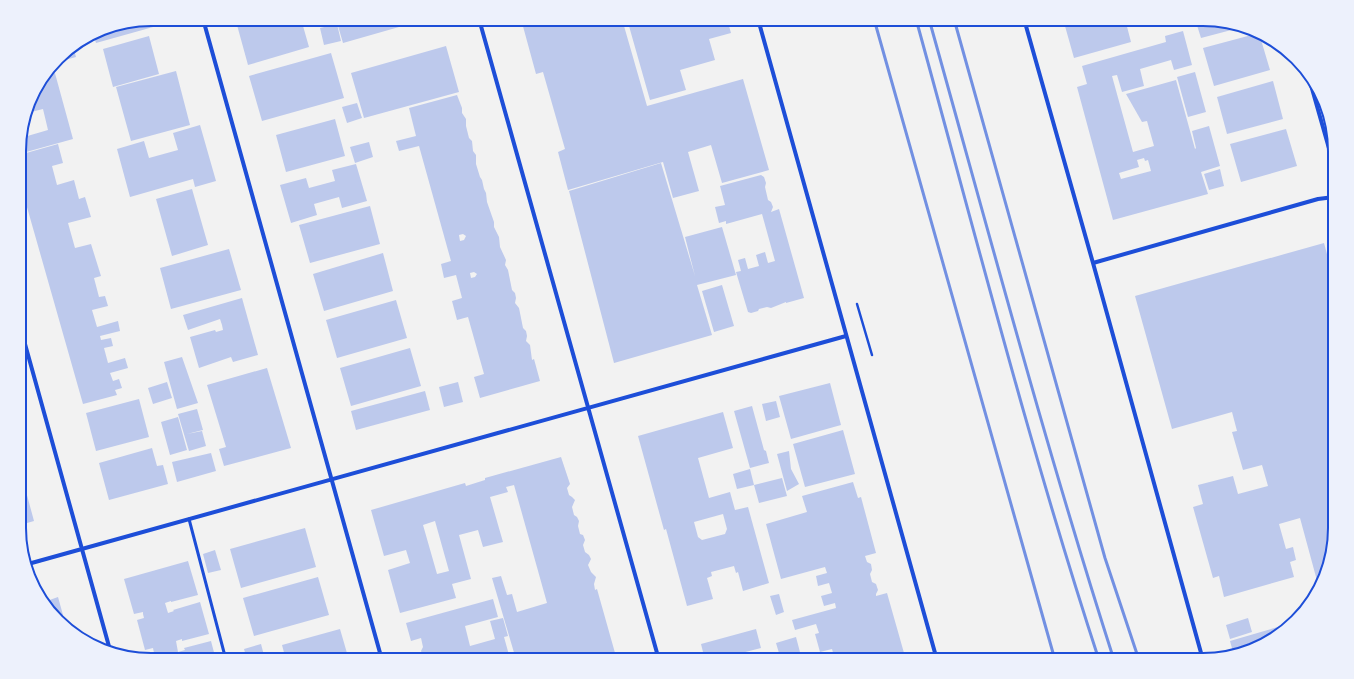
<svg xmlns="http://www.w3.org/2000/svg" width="1354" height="679" font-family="'Roboto Serif',serif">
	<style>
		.building { fill: #bdc9ec; fill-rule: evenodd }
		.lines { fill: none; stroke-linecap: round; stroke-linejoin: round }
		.path { stroke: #1d4ed8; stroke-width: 2.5 }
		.service { stroke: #1d4ed8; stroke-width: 3 }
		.minor { stroke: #1d4ed8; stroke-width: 4 }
		.rail { stroke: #7290e2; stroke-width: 3 }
		.rim { fill: none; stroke: #1d4ed8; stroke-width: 2 }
	</style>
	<rect width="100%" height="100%" fill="#f2f2f2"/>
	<!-- building -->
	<path class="building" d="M151,19H170L171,22L96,43L93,34L101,29Z
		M256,19H301L309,47L248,65L237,25Z
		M336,19H427L343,43Z
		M521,19H622L647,106L743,79L769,170L722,183L711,145L688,152L699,191L673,198L663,162L568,190L558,152L565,149L543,72L536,74Z
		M627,19H727L731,33L709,39L715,60L680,70L686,90L650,100Z
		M1063,19H1125L1131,42L1074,58Z
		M1160,19H1175L1161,23Z
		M1195,19H1203L1239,28L1201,38Z
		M337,24L341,41L324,45L320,28Z
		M1183,31L1192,65L1174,70L1171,60L1140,69L1144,86L1122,92L1117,75L1112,76L1133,152L1154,146L1147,121L1142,122L1126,94L1176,80L1195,149L1196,148L1192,131L1209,126L1220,166L1201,172L1208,194L1113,220L1077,87L1087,84L1082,66L1166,42L1165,36ZM1144,158L1145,161L1148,160L1151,171L1121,179L1119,173L1139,167L1137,160Z
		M1259,33L1270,70L1214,86L1203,48Z
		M149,36L159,74L113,87L103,49Z
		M73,46L76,57L61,61L60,58L64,52Z
		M446,46L459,92L364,118L351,73Z
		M331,53L344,98L262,121L249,76Z
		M53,66L73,139L19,154V143L23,130L24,137L48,130L43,109L27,113L33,93Z
		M176,71L190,125L131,141L116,87Z
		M1195,72L1206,112L1188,117L1177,77Z
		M1273,81L1283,119L1227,134L1217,97Z
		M457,95L462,108V113L466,119V126L469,138L472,141L473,151L476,155V164L480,177L482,180L484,189L486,193L487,202L494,222V227L499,237L500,247L506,260L505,265L508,270L512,290L515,293L516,298L515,303L519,308L523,328L526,331L527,336L526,341L530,345L532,360L534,359L540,381L480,398L474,377L484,374L468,317L457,320L452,301L462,298L456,275L444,278L441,264L451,261L419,146L399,151L396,141L416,136L409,108ZM463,234L466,236L464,240L460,241L459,235ZM474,272L477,274L475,277L471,278L470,273Z
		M357,103L362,118L347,123L342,107Z
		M335,119L345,156L286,172L276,135Z
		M200,125L216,181L195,187L193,179L130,197L117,149L144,141L149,158L178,150L173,133Z
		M1286,129L1297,166L1241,182L1230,144Z
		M369,142L373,157L355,163L350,147Z
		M58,144L63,163L52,166L57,185L74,180L79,199L85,197L91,217L68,223L75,248L91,244L101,276L94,278L99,297L105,296L108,306L92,310L97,327L118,321L120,331L100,336L101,340L111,338L113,346L104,348L108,363L125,358L128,368L110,373L113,381L119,379L122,388L115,390L117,395L83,404L19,179V155Z
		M661,163L695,276L685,237L722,227L736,275L697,285L712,335L614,363L569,191Z
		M356,164L367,201L342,208L339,197L314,204L317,215L291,223L280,185L306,178L309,188L335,181L332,170Z
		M1220,169L1224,186L1209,190L1204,174Z
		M761,175L764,177L766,183L765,187L768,200L771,202L773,207L771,212L779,209L804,298L786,303V302L771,308L767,307L759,309L758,311L751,313L748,312L736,272L741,271L738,260L745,258L748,269L759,266L756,255L765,252L768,263L775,261L762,214L726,224V221L719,223L715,207L725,205L720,186Z
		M192,189L208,245L172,256L156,199Z
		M370,206L380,244L310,263L299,225Z
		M1324,243L1334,280L1335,528L1321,586L1319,588L1300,518L1279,524L1286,549L1293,547L1296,560L1290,562L1294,577L1224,597L1219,576L1213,578L1193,507L1203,504L1198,485L1233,476L1238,494L1268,486L1262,465L1243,470L1232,432L1237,431L1232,412L1172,429L1135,296Z
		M229,249L241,290L171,309L160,268Z
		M383,253L393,291L324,311L313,274Z
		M722,285L734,326L714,332L702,291Z
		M242,298L258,355L233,362L231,357L199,368L190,337L215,330L216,332L223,330L222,325L220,319L188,330L183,315Z
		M396,300L407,338L337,358L326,320Z
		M410,348L421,386L351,406L340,368Z
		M182,357L198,403L177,409L164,362Z
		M267,368L291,448L224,466L219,449L226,447L207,385Z
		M167,382L172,398L153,404L148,388Z
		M458,382L463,402L444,407L439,387Z
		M830,383L841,425L791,439L779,396Z
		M425,391L430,410L356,430L351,411Z
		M139,399L149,437L96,451L86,413Z
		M776,401L780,417L766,421L762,404Z
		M752,406L764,450L766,451L769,463L750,468L734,411Z
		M197,409L203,430L187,434L202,431L206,446L189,451L178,414Z
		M723,412L733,448L698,458L709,498L730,492L735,510L748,507L769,583L743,591L738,572L736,573L734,566L711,572L712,576L707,578L713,599L687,606L666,529L664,530L638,436ZM723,514L727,529L725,534L702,540L698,537L694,522Z
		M178,417L187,450L170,455L161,422Z
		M843,430L855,474L805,487L793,444Z
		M152,448L157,466L163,465L168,484L109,500L99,463Z
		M789,451L791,469L799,484L787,491L777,454Z
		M211,453L216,471L177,482L172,462Z
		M561,457L570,484L567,488L569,495L572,497L575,500L572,507L574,515L577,517L579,521L578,526L580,534L583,535L585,540L583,545L585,552L589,555L591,559L588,565L591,572L596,577L594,584L595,590L597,589L617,660H504L515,656L492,578L501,576L507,595L512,594L517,612L547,603L514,485L506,487L508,492L490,497L503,542L483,547L478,530L459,535L471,579L452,584L456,598L400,613L388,570L410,563L406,550L384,556L371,510L465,483L466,486L485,480V478ZM435,521L449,571L437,574L423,525Z
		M750,469L754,485L737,489L733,474Z
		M782,478L787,496L759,503L754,485Z
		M853,482L858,498L861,497L876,553L865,556L867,562L871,564L872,570L870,574L872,582L876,584L878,590L876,594V596L887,593L906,660H835L832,649L820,652L815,634L819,633L816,624L795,630L792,620L836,608L835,603L824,606L821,596L832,593L829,583L818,586L816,576L827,573L825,567L781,579L766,524L807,512L802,496Z
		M24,484L34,521L20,525V485Z
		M305,528L316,567L241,588L230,549Z
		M215,550L221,570L208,573L203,554Z
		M188,561L198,595L171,602V601L165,603L168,613L174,611L173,610L200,602L209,634L182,641V639L176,641L178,652L185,650L184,648L211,641L216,660H151L145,659L155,656L154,653L153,648L145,650L137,620L144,618L143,614V612L134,614L124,579Z
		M318,577L329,615L254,636L243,598Z
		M779,594L784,612L776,615L770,596Z
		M58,597L63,615L57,617L46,608L44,602Z
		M493,599L498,617L465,626L470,646L495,639L490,621L503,618L508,636L504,637L509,655L492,660H422L426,658L423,656L421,651L423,647L421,638L411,641L406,623Z
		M1248,618L1252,632L1230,639L1226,625Z
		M1288,624L1276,638L1233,652L1230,641Z
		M340,629L349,660H286L282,645Z
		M756,629L761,648L714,660H705L701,644Z
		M796,637L801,656L789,660H781L776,643Z
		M261,644L265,659L247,660L244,649Z"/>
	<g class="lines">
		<!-- path -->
		<path class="path" d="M857,304L872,355"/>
		<!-- service -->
		<path class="service" d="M189,519L226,660"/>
		<!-- minor -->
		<path class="minor" d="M203,19L382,660
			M479,19L659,660
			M758,19L937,660
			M1024,19L1093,263L1203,660
			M1307,71L1334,166
			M1093,263L1318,199L1334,197
			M20,326L110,650
			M28,564L846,336"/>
		<!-- rail -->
		<path class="rail" d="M874,19L1055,660
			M916,19C975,233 1030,449 1099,660
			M929,19C989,233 1046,448 1114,660
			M954,19L1105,558L1139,660"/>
	</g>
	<!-- crop -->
	<path d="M0 0H1354V679H0ZM151 26H1203A125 125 0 0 1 1328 151V528A125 125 0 0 1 1203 653H151A125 125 0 0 1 26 528V151A125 125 0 0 1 151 26Z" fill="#edf1fc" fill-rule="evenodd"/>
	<path class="rim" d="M151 26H1203A125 125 0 0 1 1328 151V528A125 125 0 0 1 1203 653H151A125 125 0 0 1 26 528V151A125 125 0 0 1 151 26Z"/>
</svg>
